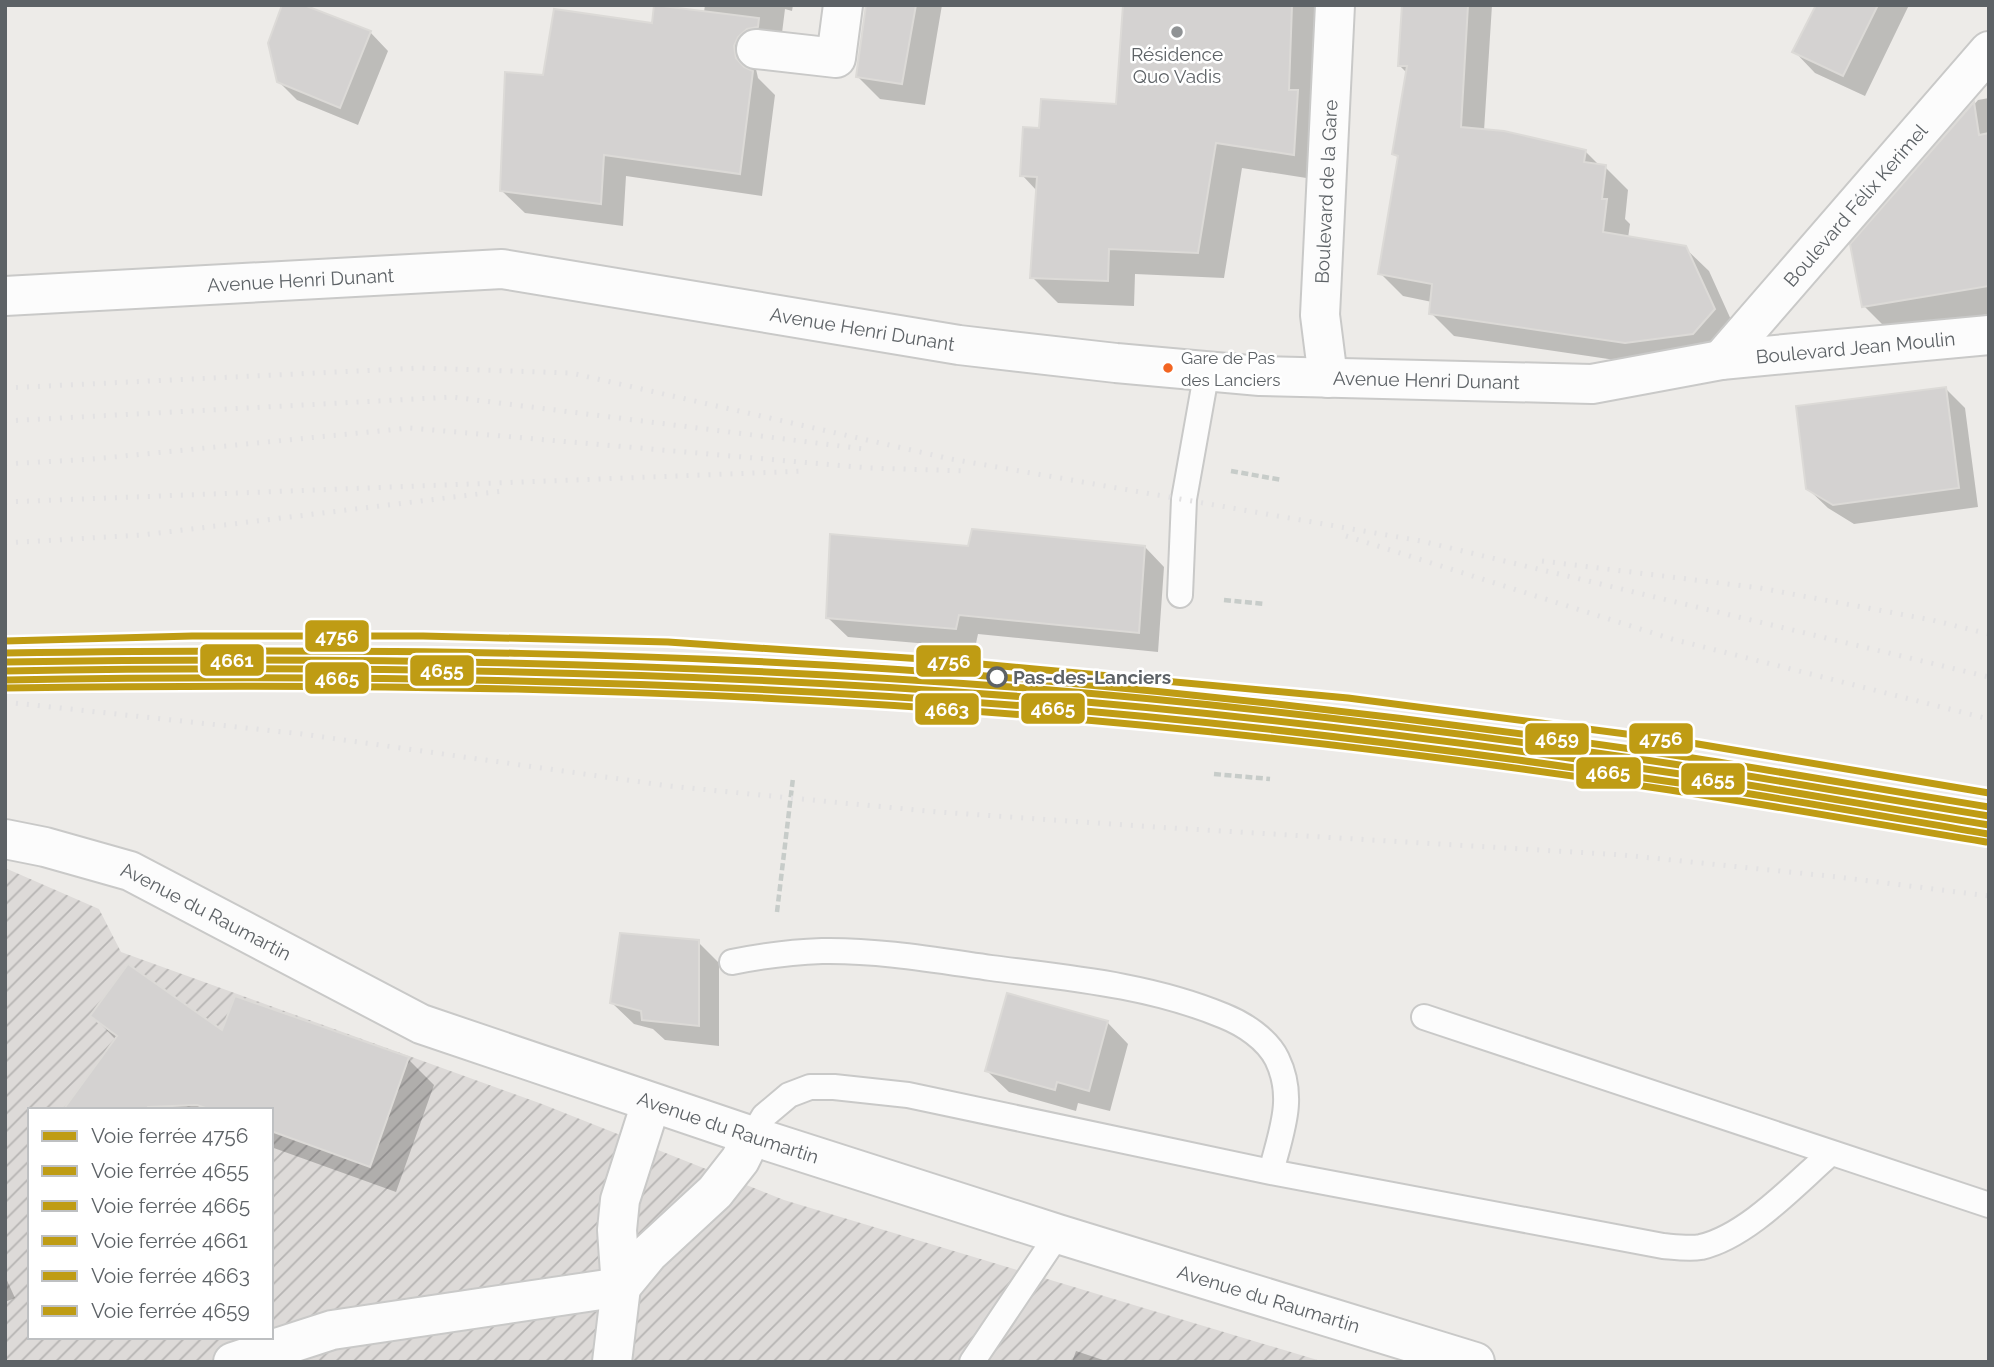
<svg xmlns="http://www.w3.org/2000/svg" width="1994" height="1367" font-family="Raleway,sans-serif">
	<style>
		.industrial { fill: url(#industrial-furrows); fill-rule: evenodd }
		.shadow { fill: #0003 }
		.building { fill: #d4d2d1; stroke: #dcdad7; stroke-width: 2 }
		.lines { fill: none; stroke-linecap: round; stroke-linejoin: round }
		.service-casing { stroke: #c9c9c8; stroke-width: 28 }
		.minor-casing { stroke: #c9c9c8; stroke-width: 42 }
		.tertiary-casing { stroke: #c9c9c8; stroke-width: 42 }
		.path { stroke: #c7ccc9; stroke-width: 4.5; stroke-dasharray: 7 3.5; stroke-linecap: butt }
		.service { stroke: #fcfcfc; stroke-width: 24 }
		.minor { stroke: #fcfcfc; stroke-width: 38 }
		.tertiary { stroke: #fcfcfc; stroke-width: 38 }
		.rail { stroke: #e3e2e3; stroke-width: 5; stroke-dasharray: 2 9; stroke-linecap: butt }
		.rail-1-casing { stroke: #fff; stroke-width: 12 }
		.rail-2-casing { stroke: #fff; stroke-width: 12 }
		.rail-3-casing { stroke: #fff; stroke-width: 12 }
		.rail-4-casing { stroke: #fff; stroke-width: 12 }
		.rail-5-casing { stroke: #fff; stroke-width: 12 }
		.rail-6-casing { stroke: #fff; stroke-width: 12 }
		.rail-1 { stroke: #bf9c14; stroke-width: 7 }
		.rail-2 { stroke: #bf9c14; stroke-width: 7 }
		.rail-3 { stroke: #bf9c14; stroke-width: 7 }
		.rail-4 { stroke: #bf9c14; stroke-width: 7 }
		.rail-5 { stroke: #bf9c14; stroke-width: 7 }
		.rail-6 { stroke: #bf9c14; stroke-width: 7 }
		.poi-dot { fill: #8f9294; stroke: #fff; stroke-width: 2.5 }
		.bus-dot { fill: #f26522; stroke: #fff; stroke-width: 2.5 }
		.stop-dot { fill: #fff; stroke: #5d6266; stroke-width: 3.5 }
		.labels { text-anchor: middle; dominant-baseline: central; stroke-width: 5; stroke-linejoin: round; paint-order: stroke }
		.bus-label { font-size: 17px; fill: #5d6266; stroke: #fff; text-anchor: start }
		.poi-label { font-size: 19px; fill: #5d6266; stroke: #fff }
		.street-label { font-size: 19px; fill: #5d6266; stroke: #fff }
		.stop-label { font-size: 19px; font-weight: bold; fill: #5d6266; stroke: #fff; text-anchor: start }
		.line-badge { stroke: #fff; stroke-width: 2.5 }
		.badge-label { font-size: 19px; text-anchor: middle; font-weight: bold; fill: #fff }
	</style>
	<defs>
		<pattern id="industrial-furrows" width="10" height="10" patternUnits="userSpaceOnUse" patternTransform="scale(1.75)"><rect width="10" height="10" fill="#dddad8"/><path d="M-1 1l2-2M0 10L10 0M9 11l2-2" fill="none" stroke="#b6b4b3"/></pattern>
	</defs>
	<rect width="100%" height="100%" fill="#edebe8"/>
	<!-- industrial -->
	<path class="industrial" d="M5,868L99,909L121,952L542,1104L784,1200L1324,1362H5ZM30,1110H271V1337H30Z"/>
	<!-- shadow -->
	<path class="shadow" d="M705,5H793L792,11L785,9L780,49L760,59L756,69L758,78L775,95L762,196L626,176L623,226L525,213L502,191L545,77L653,25L704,12Z
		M868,5H942L925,105L880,99L858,77Z
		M1124,5H1319V180L1242,168L1224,278L1135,274L1134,306L1058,303L1032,277L1037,191L1022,175L1041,130L1118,106Z
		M1404,5H1492L1484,131L1585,151L1600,166L1605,167L1628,190L1625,219L1630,224L1628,238L1685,248L1709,271L1737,333L1716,356L1649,365L1454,336L1431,313L1432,302L1403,296L1380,273L1399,159L1394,153L1407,73L1400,66Z
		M1818,5H1909L1865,96L1815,73L1794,51Z
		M370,32L388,51L358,125L297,100L278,81Z
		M1989,98V314L1888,330L1864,306L1852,245L1978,100Z
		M1945,388L1965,408L1978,507L1854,524L1828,508L1807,488Z
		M1145,547L1164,567L1158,652L978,634L975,648L848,637L828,618L970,548Z
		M698,942L719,963V1046L665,1040L653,1029L634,1024L612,1003Z
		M93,1016L408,1059L434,1085L396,1192L271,1147V1110H71L116,1040Z
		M1107,1022L1128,1044L1110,1111L1078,1103L1076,1111L1009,1092L987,1071Z
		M5,1276L15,1298L5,1302Z
		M1076,1351L1109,1362H1072Z"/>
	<!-- building -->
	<path class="building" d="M282,5H304L371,31L340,108L277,82L268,43Z
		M654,5L759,18L758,27L747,29L738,37L734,46L736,58L744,67L753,71L740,174L604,155L601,204L500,191L505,72L543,75L554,9L652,23Z
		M866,5H916L902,84L856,77Z
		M1123,5H1292L1289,90H1298L1294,155L1216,143L1198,253L1109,249L1108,281L1030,278L1037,177L1020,176L1023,127L1039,128L1041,99L1116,104Z
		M1402,5H1468L1461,127L1504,131L1586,150L1584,162L1606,165L1602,199H1607L1603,232L1686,246L1715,309L1693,334L1625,343L1429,314L1432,284L1378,274L1398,156L1392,154L1407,66H1398Z
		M1816,5H1878L1843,76L1792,52Z
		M1974,102L1979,135L1989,133V286L1862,307L1850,244Z
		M1946,387L1959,488L1833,505L1806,489L1796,406Z
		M972,529L1145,546L1139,633L959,615L956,629L826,618L830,534L968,546Z
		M620,933L699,940V1026L642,1020L641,1011L610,1003Z
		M128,964L222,1030L235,996L409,1057L370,1167L271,1131V1110H211L197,1105L148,1107L146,1110H63L117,1036L90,1016Z
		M1007,993L1108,1021L1089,1091L1057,1082L1055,1090L985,1071Z"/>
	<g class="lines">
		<defs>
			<path id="service" d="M1180,595L1184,499L1207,370
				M732,962C762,956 791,952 822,951C878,950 935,960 991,968C1069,978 1150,985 1224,1016C1244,1024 1267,1039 1277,1059C1296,1098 1281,1132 1271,1172L908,1095L834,1087H810L789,1095L764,1116L752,1136
				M1424,1017L1989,1205
				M1271,1172L1663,1246C1675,1247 1689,1249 1701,1247C1748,1236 1795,1184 1831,1153
				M972,1362L1058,1234"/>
			<g id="minor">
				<path d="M756,49L836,58L843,5"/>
				<path id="s1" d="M1721,360L1989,51"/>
				<path id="s2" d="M1328,378L1320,315L1335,5"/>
				<path d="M621,1287L649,1253L715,1192L740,1160L752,1136"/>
				<path d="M233,1362L332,1330L621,1287"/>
				<path d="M612,1362L621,1287L617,1230L620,1200L651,1103"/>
			</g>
			<g id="tertiary">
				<path id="s3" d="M5,296L502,269L959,345L1116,363L1260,376L1592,384L1721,360L1989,335"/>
				<path id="s4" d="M5,839L45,847L130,871L421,1024L752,1136L1058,1234L1475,1362"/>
			</g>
		</defs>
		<!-- service casing -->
		<use href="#service" class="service-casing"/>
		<!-- minor casing -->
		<use href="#minor" class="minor-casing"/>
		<!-- tertiary casing -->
		<use href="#tertiary" class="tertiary-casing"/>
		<!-- path -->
		<path class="path" d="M1231,471L1282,480
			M1224,600L1265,604
			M1214,774L1270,779
			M777,912L793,778"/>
		<!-- service -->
		<use href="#service" class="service"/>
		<!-- minor -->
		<use href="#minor" class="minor"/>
		<!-- tertiary -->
		<use href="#tertiary" class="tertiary"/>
		<!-- rail -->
		<path class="rail" d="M5,388L420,368L571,373L951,459L1421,541L1989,677
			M5,421L452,397L864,449
			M5,464L93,459L410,428L869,468L968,471
			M5,502L806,471
			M1346,536L1672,639L1989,719
			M5,543L142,535L503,491
			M1542,561L1760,588L1932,620L1989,634
			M5,702L302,734L669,786L791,798L938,812L1155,827L1623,855L1838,877L1989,896"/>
		<defs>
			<path id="rail-1" d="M5,641L192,636H423L668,642L938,660L1348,698L1680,741L1989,793"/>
			<path id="rail-2" d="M5,671C346,665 686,670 1026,697C1242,714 1458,741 1673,773C1778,789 1883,808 1989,825"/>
			<path id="rail-3" d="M5,680C346,674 686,679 1025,706C1241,723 1457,750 1672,782C1777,797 1882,816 1988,834"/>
			<path id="rail-4" d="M5,662C346,656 686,662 1026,688C1242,705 1458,732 1673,764C1778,780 1883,799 1989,816"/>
			<path id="rail-5" d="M5,688C346,683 685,687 1025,715C1241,732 1456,758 1670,790C1776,806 1881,825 1986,842"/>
			<path id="rail-6" d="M5,653C349,648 693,650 1036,680C1249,699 1461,724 1673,755C1778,771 1883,790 1989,807"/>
		</defs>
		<!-- rail-1 casing -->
		<use href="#rail-1" class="rail-1-casing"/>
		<!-- rail-2 casing -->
		<use href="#rail-2" class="rail-2-casing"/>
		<!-- rail-3 casing -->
		<use href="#rail-3" class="rail-3-casing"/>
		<!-- rail-4 casing -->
		<use href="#rail-4" class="rail-4-casing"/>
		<!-- rail-5 casing -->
		<use href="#rail-5" class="rail-5-casing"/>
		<!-- rail-6 casing -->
		<use href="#rail-6" class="rail-6-casing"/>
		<!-- rail-1 -->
		<use href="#rail-1" class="rail-1"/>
		<!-- rail-2 -->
		<use href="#rail-2" class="rail-2"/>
		<!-- rail-3 -->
		<use href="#rail-3" class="rail-3"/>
		<!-- rail-4 -->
		<use href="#rail-4" class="rail-4"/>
		<!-- rail-5 -->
		<use href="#rail-5" class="rail-5"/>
		<!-- rail-6 -->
		<use href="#rail-6" class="rail-6"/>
	</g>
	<!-- markers -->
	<circle class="poi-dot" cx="1177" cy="32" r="7"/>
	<circle class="bus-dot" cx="1168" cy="368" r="6"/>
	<circle class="stop-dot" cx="997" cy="677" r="9"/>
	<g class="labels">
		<!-- bus labels -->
		<g class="bus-label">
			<text x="1181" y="358">Gare de Pas<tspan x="1181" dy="22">des Lanciers</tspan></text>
		</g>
		<!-- poi labels -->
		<g class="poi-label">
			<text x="1177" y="54">Résidence<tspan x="1177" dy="22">Quo Vadis</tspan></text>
		</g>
		<!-- street labels -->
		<g class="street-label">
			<text stroke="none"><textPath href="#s2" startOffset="187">Boulevard de la Gare</textPath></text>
			<text stroke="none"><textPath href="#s1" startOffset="205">Boulevard Félix Kerimel</textPath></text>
			<text stroke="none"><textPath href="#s3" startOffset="296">Avenue Henri Dunant</textPath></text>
			<text stroke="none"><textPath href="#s3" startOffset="863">Avenue Henri Dunant</textPath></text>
			<text stroke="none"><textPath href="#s3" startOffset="1862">Boulevard Jean Moulin</textPath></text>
			<text stroke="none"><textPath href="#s3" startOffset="1430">Avenue Henri Dunant</textPath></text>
			<text stroke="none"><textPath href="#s4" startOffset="215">Avenue du Raumartin</textPath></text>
			<text stroke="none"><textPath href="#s4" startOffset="782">Avenue du Raumartin</textPath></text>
			<text stroke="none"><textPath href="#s4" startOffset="1349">Avenue du Raumartin</textPath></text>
		</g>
		<!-- stop labels -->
		<g class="stop-label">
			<text x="1013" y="677">Pas-des-Lanciers</text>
		</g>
	</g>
	<g class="line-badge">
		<rect x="304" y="619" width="66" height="34" rx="7" fill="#bf9c14"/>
		<rect x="199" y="643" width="66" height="34" rx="7" fill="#bf9c14"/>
		<rect x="915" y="644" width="67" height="34" rx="7" fill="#bf9c14"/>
		<rect x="409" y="654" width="66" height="33" rx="7" fill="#bf9c14"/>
		<rect x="304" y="661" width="66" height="34" rx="7" fill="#bf9c14"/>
		<rect x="1020" y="692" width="66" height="33" rx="7" fill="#bf9c14"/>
		<rect x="914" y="692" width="66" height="34" rx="7" fill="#bf9c14"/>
		<rect x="1628" y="722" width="66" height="33" rx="7" fill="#bf9c14"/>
		<rect x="1524" y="722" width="66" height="34" rx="7" fill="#bf9c14"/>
		<rect x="1575" y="756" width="67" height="34" rx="7" fill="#bf9c14"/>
		<rect x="1680" y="762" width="66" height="34" rx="7" fill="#bf9c14"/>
	</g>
	<g class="badge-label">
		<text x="337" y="643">4756</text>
		<text x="232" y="667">4661</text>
		<text x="949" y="668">4756</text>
		<text x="442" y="677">4655</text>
		<text x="337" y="685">4665</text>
		<text x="1053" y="715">4665</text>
		<text x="947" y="716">4663</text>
		<text x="1661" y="745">4756</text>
		<text x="1557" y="745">4659</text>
		<text x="1608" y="779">4665</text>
		<text x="1713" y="786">4655</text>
	</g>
	<!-- border -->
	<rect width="1994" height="1367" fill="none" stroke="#5d6266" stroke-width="14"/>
	<!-- legend -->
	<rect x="28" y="1108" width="245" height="231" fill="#ffffff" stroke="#bec0c2" stroke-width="2"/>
	<rect x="42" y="1131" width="35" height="10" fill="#bf9c14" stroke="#bec0c2" stroke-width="2"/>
	<text x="91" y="1143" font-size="21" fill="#5d6266">Voie ferrée 4756</text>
	<rect x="42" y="1166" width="35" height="10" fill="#bf9c14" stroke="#bec0c2" stroke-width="2"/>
	<text x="91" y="1178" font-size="21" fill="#5d6266">Voie ferrée 4655</text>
	<rect x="42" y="1201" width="35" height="10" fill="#bf9c14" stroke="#bec0c2" stroke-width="2"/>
	<text x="91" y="1213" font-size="21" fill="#5d6266">Voie ferrée 4665</text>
	<rect x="42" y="1236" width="35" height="10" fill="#bf9c14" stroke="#bec0c2" stroke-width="2"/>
	<text x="91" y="1248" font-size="21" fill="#5d6266">Voie ferrée 4661</text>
	<rect x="42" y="1271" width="35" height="10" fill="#bf9c14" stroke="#bec0c2" stroke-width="2"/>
	<text x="91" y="1283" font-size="21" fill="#5d6266">Voie ferrée 4663</text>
	<rect x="42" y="1306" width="35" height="10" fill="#bf9c14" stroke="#bec0c2" stroke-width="2"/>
	<text x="91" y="1318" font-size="21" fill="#5d6266">Voie ferrée 4659</text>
</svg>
